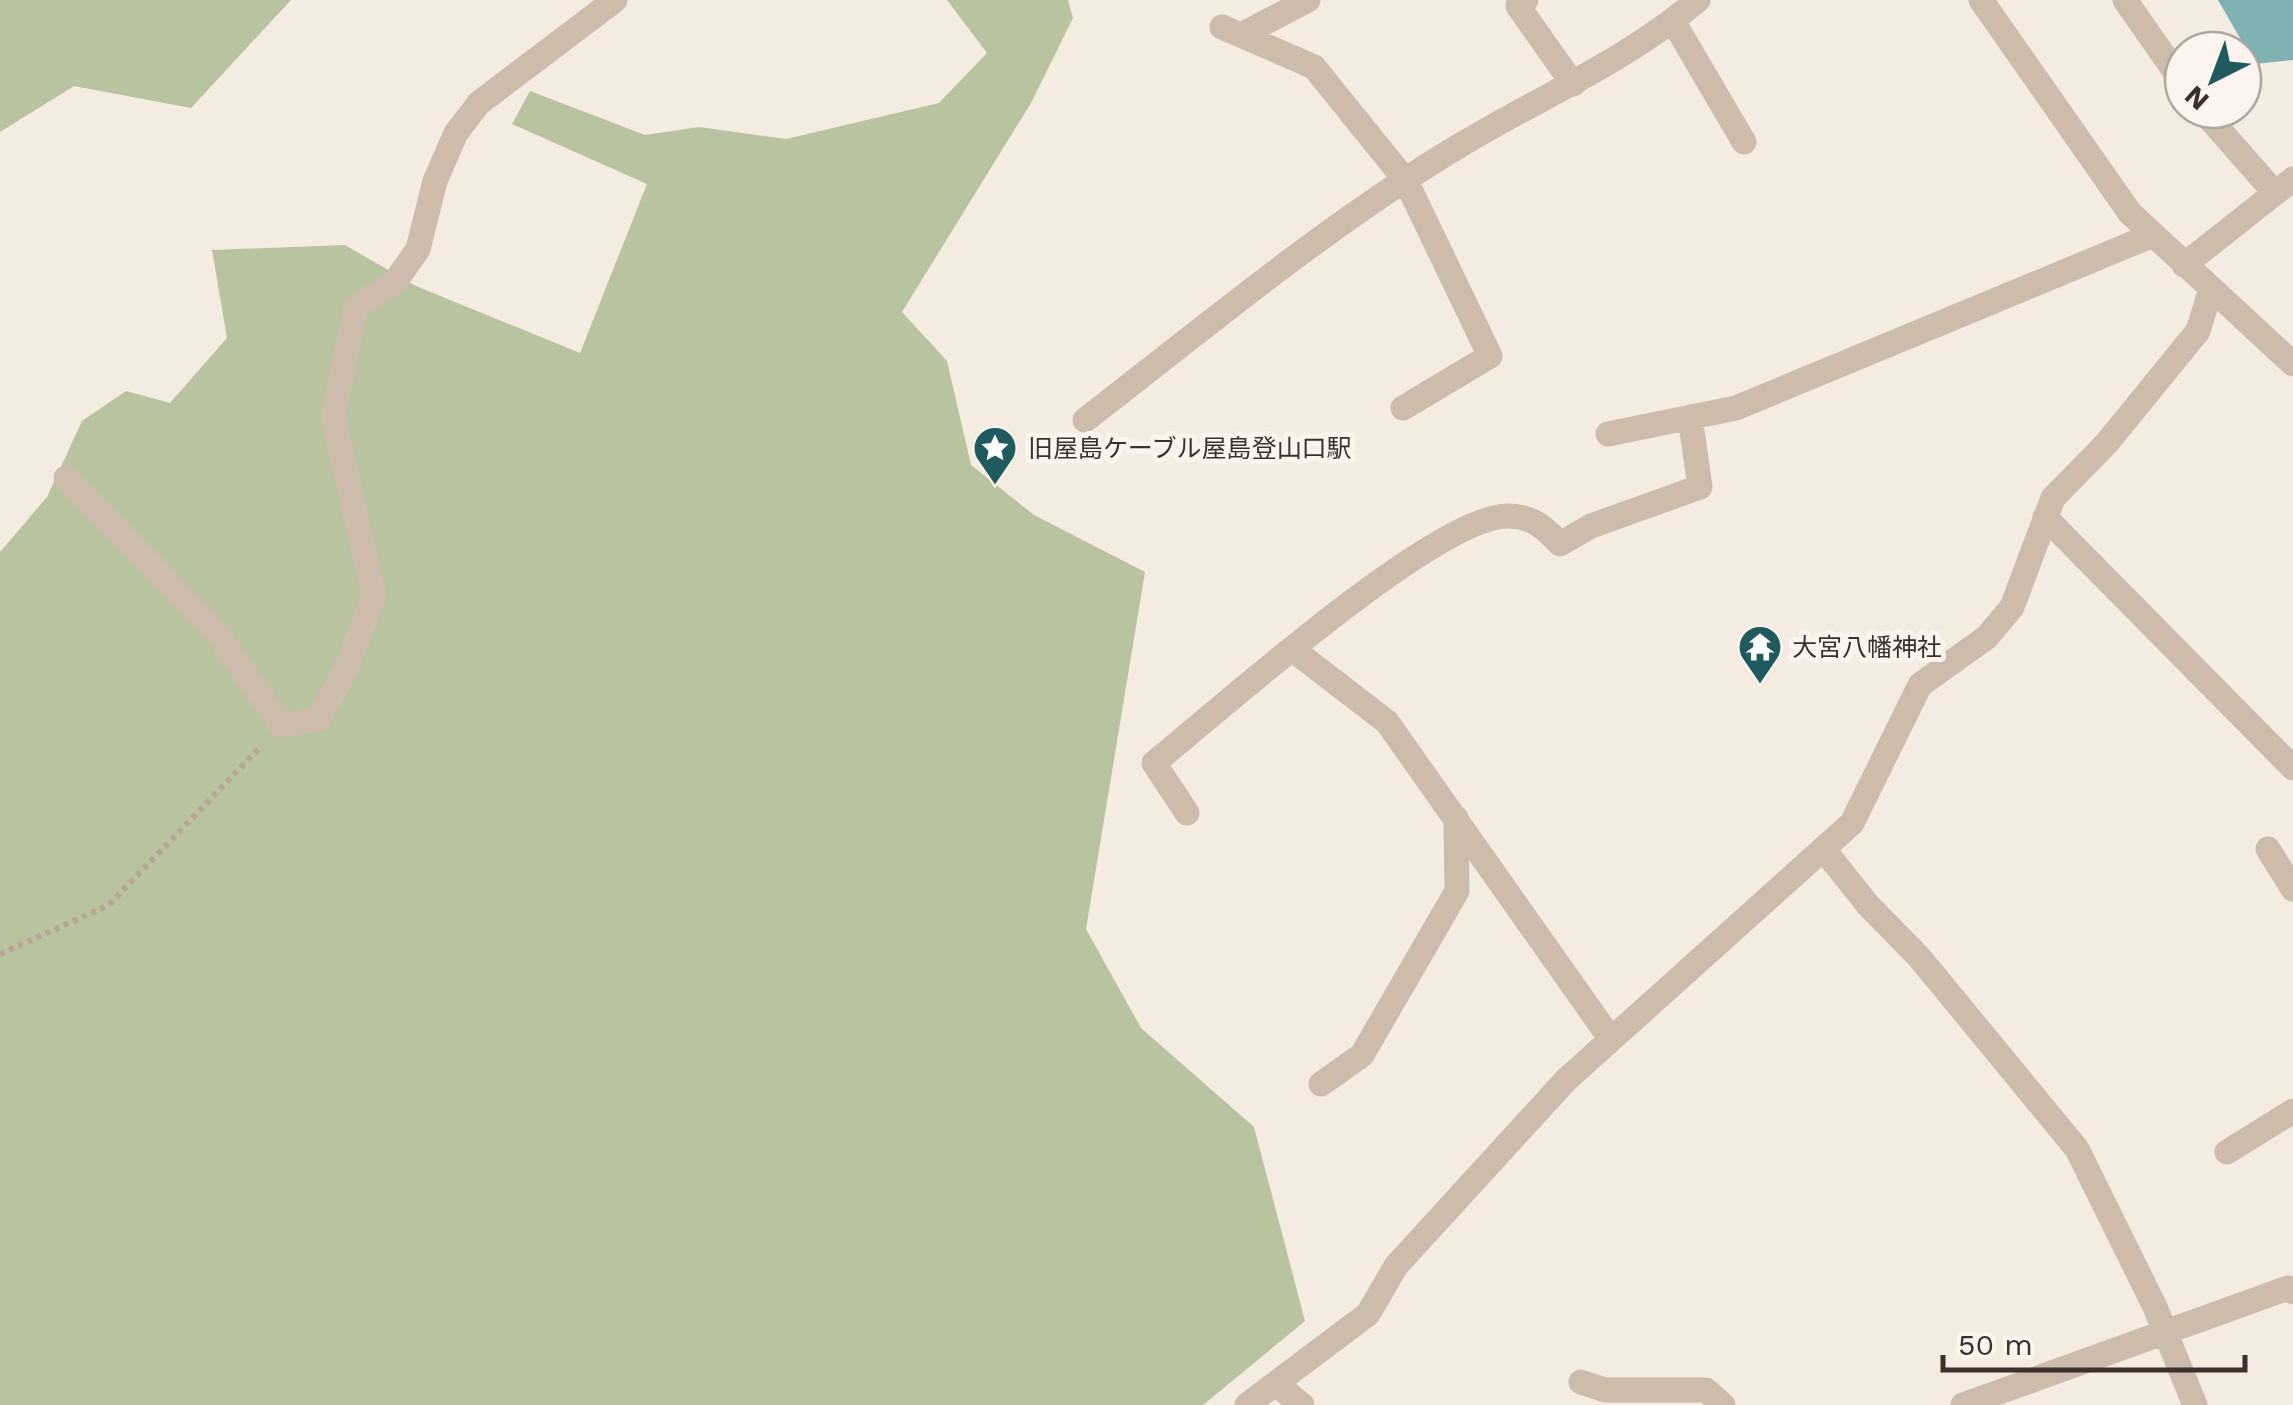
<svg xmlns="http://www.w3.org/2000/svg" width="2293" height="1405" font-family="'Work Sans','Noto Sans JP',sans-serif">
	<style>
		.green { fill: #b8c4a0 }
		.water { fill: #7fb0b2 }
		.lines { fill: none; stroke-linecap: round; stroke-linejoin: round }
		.path { stroke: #b9a596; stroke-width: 6; stroke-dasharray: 5 5; stroke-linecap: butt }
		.minor { stroke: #cdbbac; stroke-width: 25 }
		.labels { text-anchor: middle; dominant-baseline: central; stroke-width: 10; stroke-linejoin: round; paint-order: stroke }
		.poi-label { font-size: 25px; fill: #3b302b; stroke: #fbf5ee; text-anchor: start }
	</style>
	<rect width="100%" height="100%" fill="#f4ebe1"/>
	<!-- green -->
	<path class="green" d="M0,0H291L191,108L74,86L0,132Z
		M947,0H1068L1073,18L1031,103L902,312L947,361L971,465L1034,515L1145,572L1086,929L1141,1028L1254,1127L1305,1321L1203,1405H0V552L47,497L82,421L126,391L170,403L227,338L212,250L345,245L416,286L580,353L647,184L512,124L530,91L645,135L699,127L786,139L939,103L987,53Z"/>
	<!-- water -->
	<path class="water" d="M2218,0H2293V60L2255,64Z"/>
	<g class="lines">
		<!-- path -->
		<path class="path" d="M0,954L109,905L261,746"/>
		<!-- minor -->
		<path class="minor" d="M1526,0L1518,6L1573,84
			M1981,0L2130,213L2293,364
			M2125,0L2183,83
			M1673,21L1744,142
			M1222,27L1314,67L1406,181L1490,356L1403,408
			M1241,35L1308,0
			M2202,110L2275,193
			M2184,265L2293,179
			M1085,420C1207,326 1327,225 1459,146C1540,97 1625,62 1698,0
			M1608,434L1736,408L2153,235
			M66,478L214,629L281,725L319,719L345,671L374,596L333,416L356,307L395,282L418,249L435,181L456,133L479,103L615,0
			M2045,517L2293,768
			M1292,649L1387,722L1610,1038
			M1187,813L1154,763C1217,712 1439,513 1509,516C1533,517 1544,527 1560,544L1591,526L1700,487L1690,417
			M2268,849L2293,889
			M1825,851L1868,905L1919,957L2077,1149L2155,1307L2195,1405
			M1321,1084L1362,1055L1457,891L1456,818
			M2227,1152L2293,1111
			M1581,1382L1605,1390H1706L1723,1405
			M1276,1384L1302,1405
			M1247,1405L1368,1314L1396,1266L1566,1080L1852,823L1920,685L1987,637L2012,607L2053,498L2106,444L2198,331L2211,289
			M1963,1405L2288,1288L2293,1292"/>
	</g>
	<!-- icons -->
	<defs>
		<symbol id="sight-pin" viewBox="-11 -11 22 30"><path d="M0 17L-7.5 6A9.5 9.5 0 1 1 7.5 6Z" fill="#1f5a5e" stroke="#fbf5ee"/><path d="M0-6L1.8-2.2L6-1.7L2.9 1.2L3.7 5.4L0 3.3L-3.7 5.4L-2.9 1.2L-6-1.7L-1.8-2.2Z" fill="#fff"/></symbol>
		<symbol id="temple-pin" viewBox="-11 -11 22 30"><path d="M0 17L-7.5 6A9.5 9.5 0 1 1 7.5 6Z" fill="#1f5a5e" stroke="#fbf5ee"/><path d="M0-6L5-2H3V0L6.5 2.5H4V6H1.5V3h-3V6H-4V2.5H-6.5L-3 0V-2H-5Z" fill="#fff"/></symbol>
	</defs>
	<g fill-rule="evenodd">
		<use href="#sight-pin" x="970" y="423" width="50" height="68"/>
		<use href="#temple-pin" x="1735" y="622" width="50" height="68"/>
	</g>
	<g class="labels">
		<!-- poi labels -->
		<g class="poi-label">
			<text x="1028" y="448">旧屋島ケーブル屋島登山口駅</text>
			<text x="1792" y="647">大宮八幡神社</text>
		</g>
	</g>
	<!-- north arrow -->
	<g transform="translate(2213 80) rotate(222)"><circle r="48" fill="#fbf5ee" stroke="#aea6a0" stroke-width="2.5"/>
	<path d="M0-8L18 38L0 25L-18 38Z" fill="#1f5a5e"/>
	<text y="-15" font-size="28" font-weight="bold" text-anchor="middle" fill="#3b302b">N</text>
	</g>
	<!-- scale -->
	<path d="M1943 1355v15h302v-15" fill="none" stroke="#3b302b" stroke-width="5"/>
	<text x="1958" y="1355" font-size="30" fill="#3b302b" stroke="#fbf5ee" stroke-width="8" paint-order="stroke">50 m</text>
</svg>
